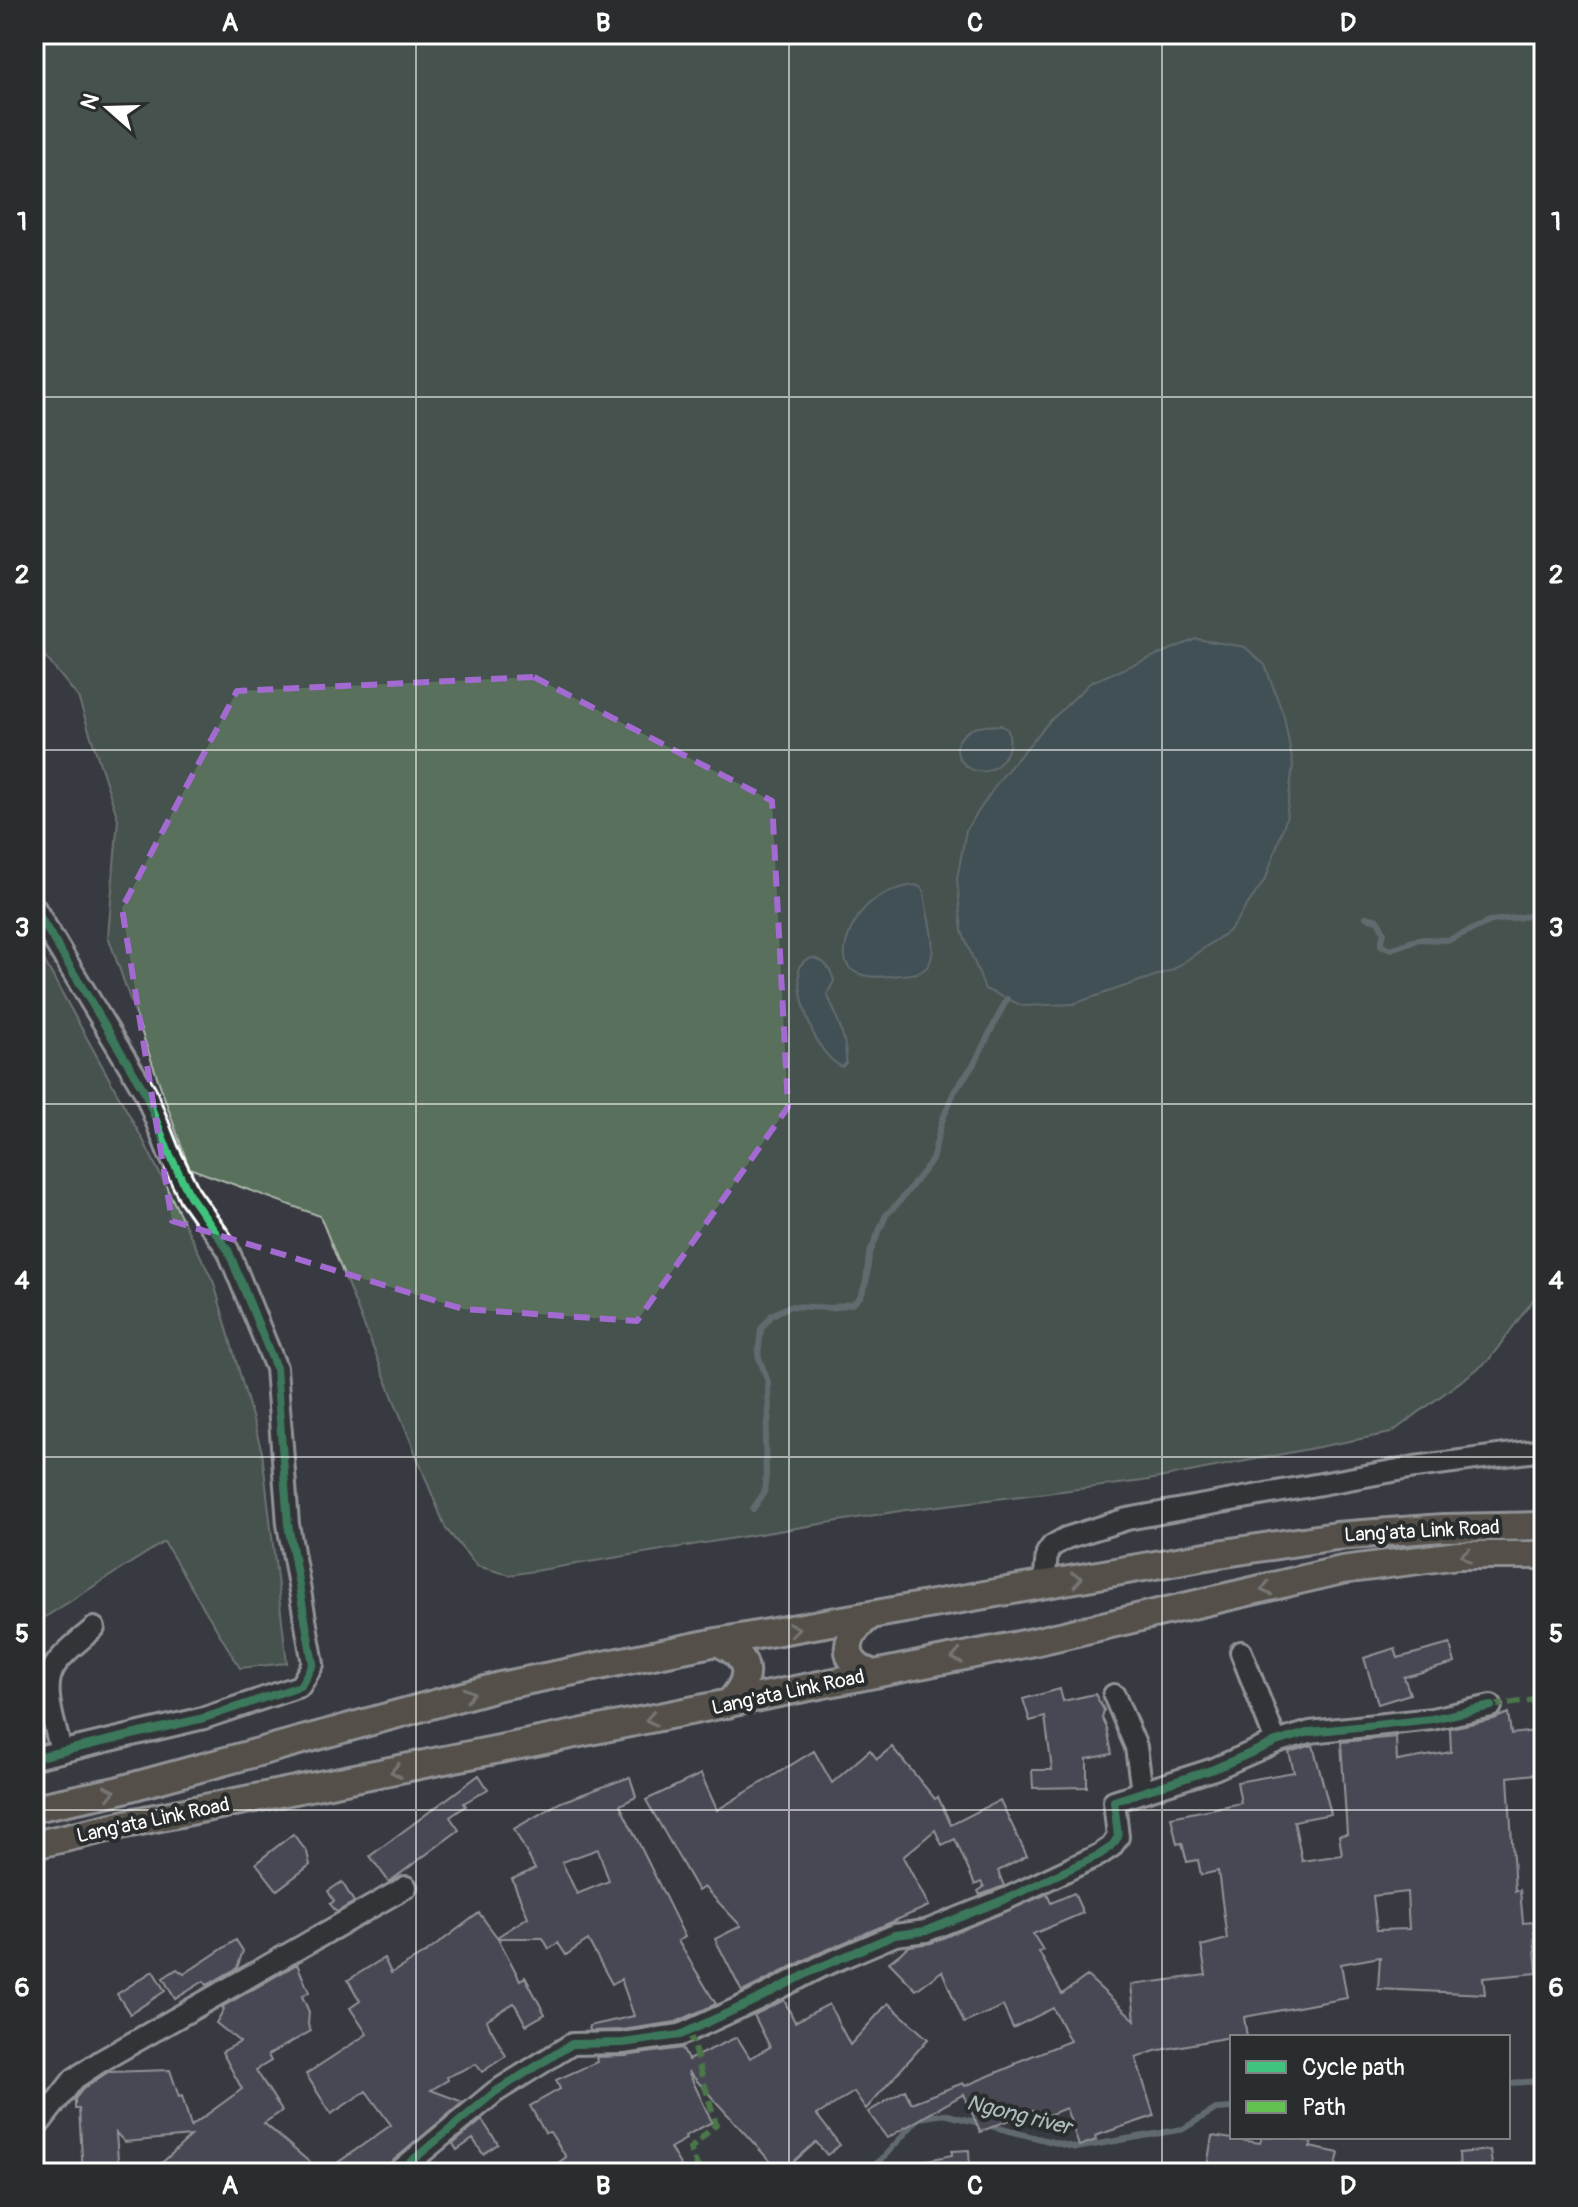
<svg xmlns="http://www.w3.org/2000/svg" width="1578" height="2207" font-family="Pangolin,sans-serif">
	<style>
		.green { fill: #59705c; stroke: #acb8ae; stroke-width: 2 }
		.water { fill: #4b6a6c; stroke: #93a6a7; stroke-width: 2 }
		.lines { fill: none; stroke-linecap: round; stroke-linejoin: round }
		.stream { stroke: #93a6a7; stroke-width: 6 }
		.building { fill: #5b5a6d; stroke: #fff; stroke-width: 2; fill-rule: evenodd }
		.minor-casing { stroke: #fff; stroke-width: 26 }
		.major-casing { stroke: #fff; stroke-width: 32 }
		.minor { stroke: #2a2d2e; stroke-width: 20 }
		.major { stroke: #746b52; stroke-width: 26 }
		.quiet { stroke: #63c152; stroke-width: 6; stroke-dasharray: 12 6; stroke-linecap: butt }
		.cycleway-casing { stroke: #2a2d2e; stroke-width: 13 }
		.cycleway { stroke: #40c37c; stroke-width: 8 }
		.oneway { stroke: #c0bcb1 }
		.marked { fill: none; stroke: #a36bd2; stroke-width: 6; stroke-dasharray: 16 10; stroke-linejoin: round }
		.grid { fill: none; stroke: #fff; stroke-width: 2; stroke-opacity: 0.55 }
		.labels { text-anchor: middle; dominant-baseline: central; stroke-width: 8; stroke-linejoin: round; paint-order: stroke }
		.street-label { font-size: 20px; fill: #fff; stroke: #2a2d2e }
		.water-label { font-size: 22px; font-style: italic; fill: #aebcbd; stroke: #2a2d2e }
		.neatline { fill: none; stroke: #fff; stroke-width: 3 }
		.grid-label { font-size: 26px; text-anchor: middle; font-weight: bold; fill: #fff }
	</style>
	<rect width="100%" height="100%" fill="#393a41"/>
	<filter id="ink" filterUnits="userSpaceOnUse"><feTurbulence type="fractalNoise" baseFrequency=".0125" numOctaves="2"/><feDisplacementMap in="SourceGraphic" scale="16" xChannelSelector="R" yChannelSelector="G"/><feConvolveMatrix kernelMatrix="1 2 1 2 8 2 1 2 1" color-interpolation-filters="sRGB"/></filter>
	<g filter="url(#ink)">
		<!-- green -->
		<path class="green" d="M34,34H1544V1285L1488,1361L1391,1433L1143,1481L906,1510L510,1575L477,1566L446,1529L320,1216L189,1168L108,936L118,819L78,697L34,643Z
			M34,942L143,1140L214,1283L262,1452L287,1663L240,1668L164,1542L34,1624Z"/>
		<!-- water -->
		<path class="water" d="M1196,639L1245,647L1265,665L1284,717L1293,765L1286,819L1266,878L1230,930L1172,970L1073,1004L1023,1006L985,989L962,931L957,879L966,830L1000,779L1048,723L1091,682Z
			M1001,725L1008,730C1011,741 1010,750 1003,759C979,793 935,749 970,730C978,725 991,726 1001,725Z
			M915,885L920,887L924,892C925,910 939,948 929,964C923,974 912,974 902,975C888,976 873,979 860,974C828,965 854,916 870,903C884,892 898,887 915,885Z
			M813,958C825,960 831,969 834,981L827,994C836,1014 847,1040 846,1063L842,1067C812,1051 799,1000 799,967L805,960Z"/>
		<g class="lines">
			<!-- stream -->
			<path class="stream" d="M1366,917L1378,920L1384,932L1381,945L1391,949L1419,939L1449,940L1491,921L1544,914
				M753,1509L764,1493L766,1475L765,1441L769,1415L768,1382L758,1355L761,1329L772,1315L790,1306L832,1308L854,1303L861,1296L866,1282L869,1255L886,1215L900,1201L932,1160L942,1121L954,1092L974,1064L1007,999
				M1508,2083L1544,2081
				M860,2173L880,2161L919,2118L944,2114L1076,2148L1183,2129L1216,2109L1232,2108"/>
		</g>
		<!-- building -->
		<path class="building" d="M1450,1644L1455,1663L1404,1677L1410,1694L1378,1704L1364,1658L1395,1648L1398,1658Z
			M1060,1689L1063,1701L1095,1694L1104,1710L1102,1718L1107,1728L1112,1754L1087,1759V1787L1033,1788L1032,1770H1052L1045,1717L1030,1721L1023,1699Z
			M1508,1713L1511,1734L1544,1730V1773L1508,1777L1515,1891L1520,1890L1523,1923L1533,1922L1537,1973L1483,1978L1485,1994L1378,1989L1380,1957L1341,1964L1347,1998L1244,2017L1247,2037H1230L1155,2051L1136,2058L1154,2116L1095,2136L1096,2140L1079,2146L1066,2108L1036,2120L1033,2110L980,2132L964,2094L887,2138L868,2112L905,2090L911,2103L963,2083L965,2086L1015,2065L1014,2063L1070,2041L1053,2008L1013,2028L1003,2006L964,2023L942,1971L916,1990L889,1962L910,1946L931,1943L1047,1894L1051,1903L1074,1893L1083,1913L1033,1934L1043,1950L1039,1952L1062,1994L1087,1976L1135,2020L1131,1985L1206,1975L1201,1946L1227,1939L1218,1871L1201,1875L1198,1860L1187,1862L1182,1843L1177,1844L1171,1817L1241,1803L1237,1782L1294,1772L1289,1752L1313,1745L1331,1814L1294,1821L1302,1861L1342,1855L1339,1835L1347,1834L1341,1742L1396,1737L1397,1761L1451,1752L1450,1728L1494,1719ZM1407,1892L1409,1929L1377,1930L1373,1896Z
			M892,1747L935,1799L938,1797L951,1825L1000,1800L1027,1856L998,1871L1004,1886L980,1895L978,1891L984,1887L981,1882L975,1885L955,1839L942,1845L935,1830L903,1857L929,1906L815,1955L742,1992L715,1939L741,1926L704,1887L698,1891L646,1800L701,1774L717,1810L814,1751L832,1783L870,1750L877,1759Z
			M479,1775L488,1789L464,1803L466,1806L450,1817L459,1830L389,1882L370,1856Z
			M630,1777L636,1797L620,1805L685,1937L678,1941L716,2004L676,2022L622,2030L590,2031L589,2026L634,2016L621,1979L612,1984L588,1940L566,1955L558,1943L549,1949L543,1938H498L520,1980L525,1977L545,2014L526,2025L514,2003L486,2020L506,2056L482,2072L476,2064L447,2077L448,2080L431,2090L463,2102L386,2167L377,2173H323L391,2125L366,2091L331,2114L306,2074L367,2034L350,2008L360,2001L348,1980L384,1958L391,1973L427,1952L479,1913L497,1937L528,1917L512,1879L535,1869L514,1829L561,1802ZM598,1849L609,1881L577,1894L562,1862Z
			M293,1834L307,1852L310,1865L277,1890L256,1863Z
			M342,1882L354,1902L337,1912L330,1904L334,1901L328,1891Z
			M236,1940L243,1951L237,1968L207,1985L204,1981L175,1999L163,1978L177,1969L184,1974Z
			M297,1964L309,1992L302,1996L309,2012L308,2025L311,2031L268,2055L271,2061L256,2070L282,2111L264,2123L322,2173H151L191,2136L125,2142L116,2133L119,2173H83L79,2109H75V2099L83,2089L108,2072L170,2070L179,2097L182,2096L191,2126L242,2089L222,2052L240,2042L216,2023L224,2009L222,2007Z
			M153,1971L165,1991L130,2014L117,1994Z
			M784,2000L795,2022L829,2004L850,2045L888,2003L928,2039L866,2109L854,2092L817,2115L840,2145L827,2155L816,2142L781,2173L688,2071L712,2122L685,2136L686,2139L670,2148L685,2173H545L566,2157L550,2132L545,2133L530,2106L560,2089L556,2080L597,2062L596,2057L625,2056L682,2048L688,2060L737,2037L750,2058L770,2047L754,2015Z
			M482,2120L498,2144L483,2154L473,2139L457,2150L453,2144Z
			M1212,2136L1260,2143L1262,2137H1289L1312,2142L1310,2147L1339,2153L1334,2173H1206Z
			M969,2150L970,2173H904V2165L952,2155V2151Z
			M1490,2150L1493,2173H1460L1459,2153Z"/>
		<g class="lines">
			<defs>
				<path id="minor" d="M34,907L145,1092L168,1151L190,1196L228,1250L276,1368L288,1524L313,1664L300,1686L204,1718L34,1758
					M1044,1585L1047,1553L1052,1546L1066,1538L1127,1519L1415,1467L1544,1450
					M1241,1652L1276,1742
					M1114,1695L1136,1747L1142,1792
					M61,1752C56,1726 39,1687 56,1664C66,1650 82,1639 94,1628
					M34,2130L74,2079L101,2061L406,1887
					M397,2173L495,2092L572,2044L623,2043L680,2035L756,2000L820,1967L895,1935L926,1931L1008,1898L1099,1855L1111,1847L1118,1837L1114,1801L1214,1769L1276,1742L1310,1732L1432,1719L1491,1706"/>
				<path id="major" d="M872,1615C844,1632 837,1664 875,1674
					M717,1642C752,1657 753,1678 728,1704
					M34,1808L116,1791L500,1686L717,1642L1212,1555L1336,1536L1443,1528L1544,1526
					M34,1845L130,1823L1034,1642L1342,1570L1458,1555H1544"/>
			</defs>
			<!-- minor casing -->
			<use href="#minor" class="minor-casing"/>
			<!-- major casing -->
			<use href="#major" class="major-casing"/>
			<!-- minor -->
			<use href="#minor" class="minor"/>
			<!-- major -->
			<use href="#major" class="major"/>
			<!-- quiet -->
			<path class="quiet" d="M1491,1706L1529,1701L1544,1695
				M689,2031L716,2124L690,2149L700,2173"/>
			<defs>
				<path id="cycleway" d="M34,907L145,1092L168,1151L190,1196L228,1250L276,1368L288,1524L313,1664L300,1686L204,1718L34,1758
					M397,2173L495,2092L572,2044L623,2043L680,2035L756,2000L820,1967L895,1935L926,1931L1008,1898L1099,1855L1111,1847L1118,1837L1114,1801L1214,1769L1276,1742L1310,1732L1432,1719L1491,1706"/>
			</defs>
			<!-- cycleway casing -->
			<use href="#cycleway" class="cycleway-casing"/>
			<!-- cycleway -->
			<use href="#cycleway" class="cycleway"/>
		</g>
		<!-- one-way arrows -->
		<defs><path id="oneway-chevron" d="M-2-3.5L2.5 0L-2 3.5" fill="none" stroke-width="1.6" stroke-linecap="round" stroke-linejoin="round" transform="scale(2)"/></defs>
		<g class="oneway">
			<use href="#oneway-chevron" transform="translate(1466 1555) rotate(178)"/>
			<use href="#oneway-chevron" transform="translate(1077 1579) rotate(-10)"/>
			<use href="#oneway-chevron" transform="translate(1266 1589) rotate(166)"/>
			<use href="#oneway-chevron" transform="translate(794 1629) rotate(-10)"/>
			<use href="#oneway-chevron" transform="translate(957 1657) rotate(169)"/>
			<use href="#oneway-chevron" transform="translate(469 1694) rotate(-15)"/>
			<use href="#oneway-chevron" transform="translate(651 1719) rotate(169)"/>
			<use href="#oneway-chevron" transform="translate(396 1771) rotate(169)"/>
			<use href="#oneway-chevron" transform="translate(110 1792) rotate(-13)"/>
		</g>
	</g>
	<!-- marked area -->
	<path d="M0 0H1578V2207H0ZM534,677L772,801L788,1107L637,1321L463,1309L172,1221L122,908L237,691Z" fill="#393a41" fill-opacity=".55" fill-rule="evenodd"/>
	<path class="marked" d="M534,677L772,801L788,1107L637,1321L463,1309L172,1221L122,908L237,691Z"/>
	<!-- grid -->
	<path class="grid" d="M416,34V2173M789,34V2173M1162,34V2173M34,397H1544M34,750H1544M34,1104H1544M34,1457H1544M34,1810H1544"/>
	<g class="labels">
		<!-- street labels -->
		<g class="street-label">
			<text transform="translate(1422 1531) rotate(-3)">Lang'ata Link Road</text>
			<text transform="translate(788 1692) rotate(-12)">Lang'ata Link Road</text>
			<text transform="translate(153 1820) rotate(-12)">Lang'ata Link Road</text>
		</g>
		<!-- water labels -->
		<g class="water-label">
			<text transform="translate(1019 2115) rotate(14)">Ngong river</text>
		</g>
	</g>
	<!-- margin -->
	<rect width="1578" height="2207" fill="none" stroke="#2a2d2e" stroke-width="88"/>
	<!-- legend -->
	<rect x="1230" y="2035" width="280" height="104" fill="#2a2d2e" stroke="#7f8182" stroke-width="2"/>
	<rect x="1246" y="2061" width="40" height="12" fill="#40c37c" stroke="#7f8182" stroke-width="2"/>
	<text x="1302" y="2075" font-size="24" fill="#ffffff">Cycle path</text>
	<rect x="1246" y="2101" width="40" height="12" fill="#63c152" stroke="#7f8182" stroke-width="2"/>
	<text x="1302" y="2115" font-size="24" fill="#ffffff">Path</text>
	<!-- north arrow -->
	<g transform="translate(108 108) rotate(290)" stroke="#2a2d2e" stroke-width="6" paint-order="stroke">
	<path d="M0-6L14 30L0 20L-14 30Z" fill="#ffffff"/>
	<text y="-12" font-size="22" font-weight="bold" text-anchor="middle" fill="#ffffff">N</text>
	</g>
	<rect x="44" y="44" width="1490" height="2119" class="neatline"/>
	<g class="grid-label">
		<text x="230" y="31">A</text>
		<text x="603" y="31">B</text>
		<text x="975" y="31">C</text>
		<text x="1348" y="31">D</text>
		<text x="22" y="230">1</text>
		<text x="1556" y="230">1</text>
		<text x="22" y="583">2</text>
		<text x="1556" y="583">2</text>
		<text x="22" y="936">3</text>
		<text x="1556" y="936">3</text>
		<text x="22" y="1289">4</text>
		<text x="1556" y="1289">4</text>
		<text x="22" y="1642">5</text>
		<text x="1556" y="1642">5</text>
		<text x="22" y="1996">6</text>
		<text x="1556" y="1996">6</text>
		<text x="230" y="2194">A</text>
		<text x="603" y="2194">B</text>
		<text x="975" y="2194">C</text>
		<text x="1348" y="2194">D</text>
	</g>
</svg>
